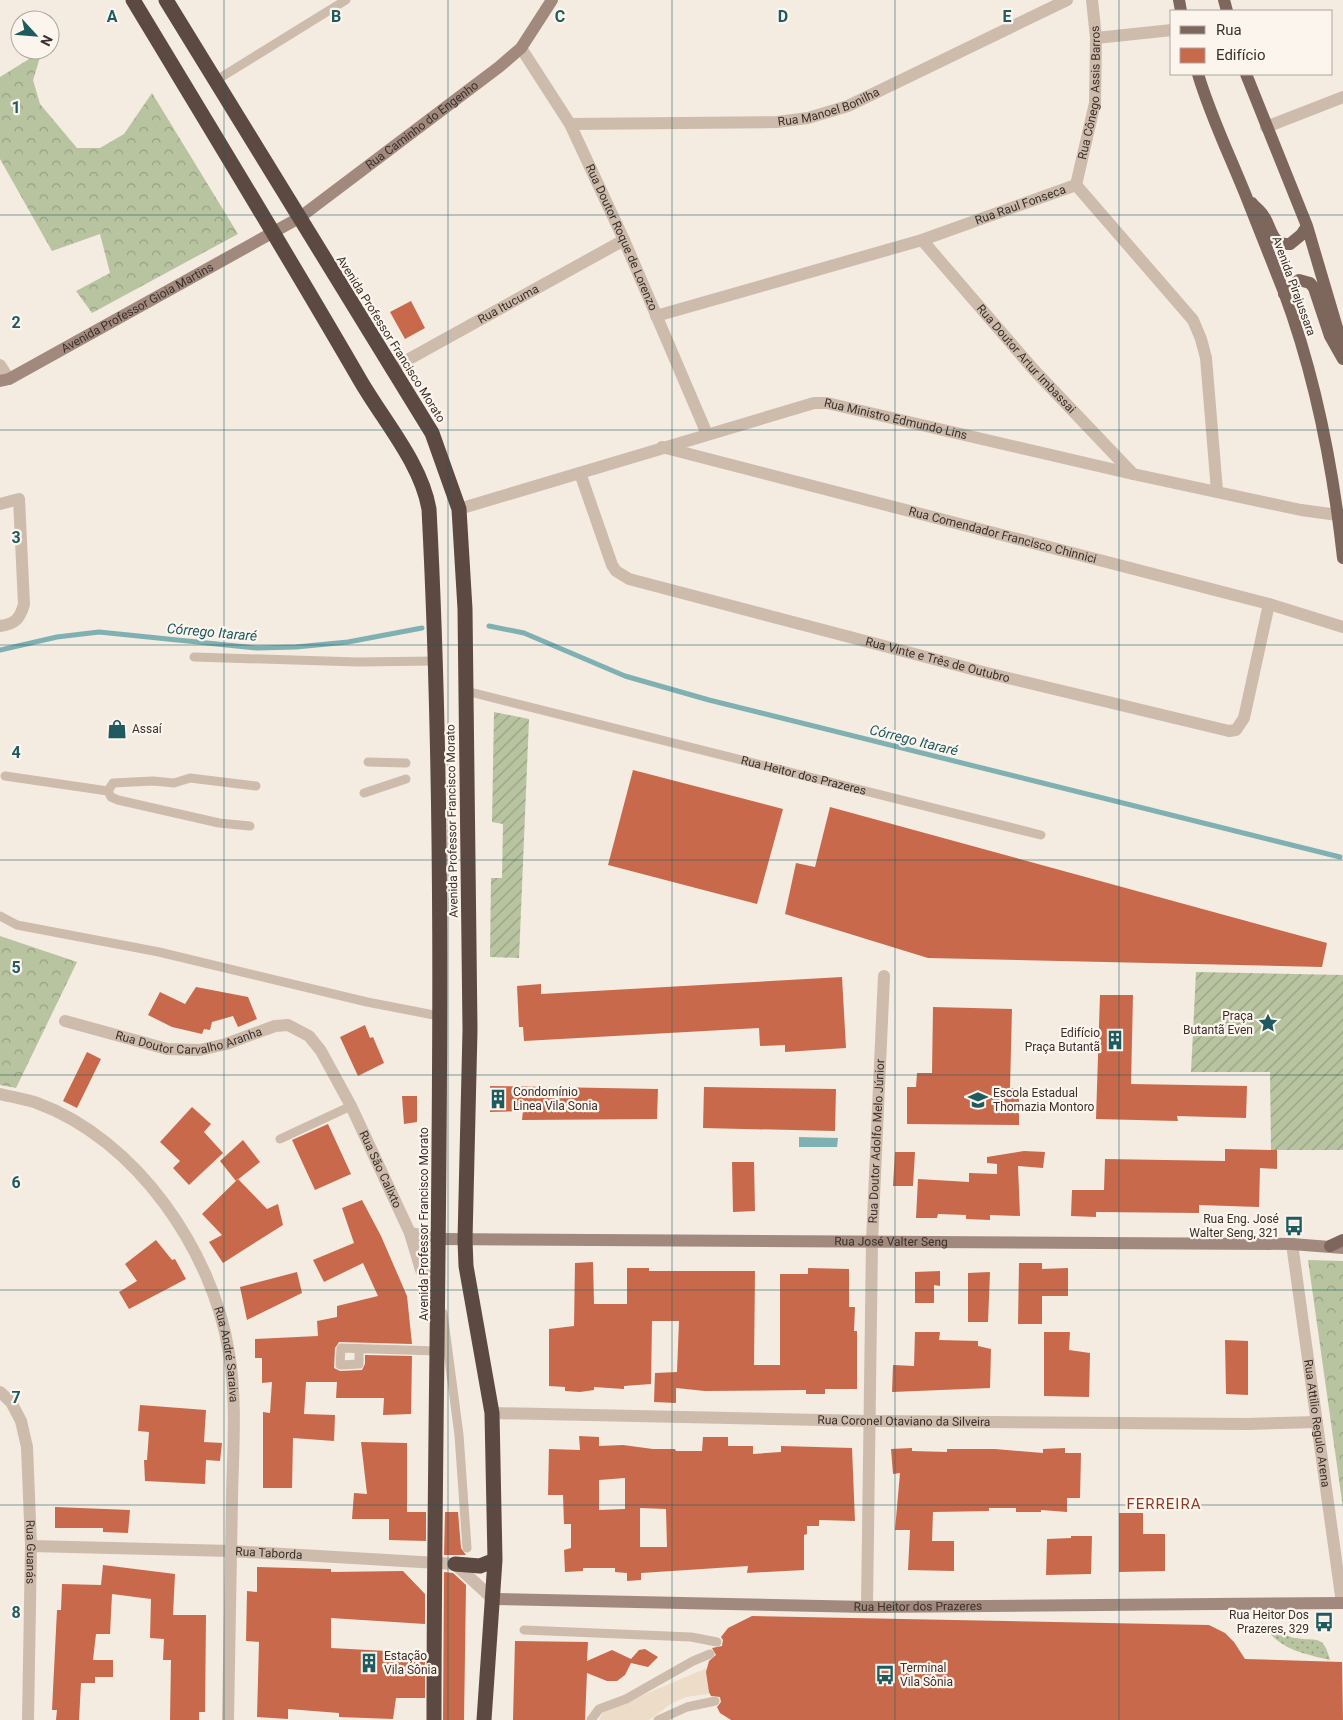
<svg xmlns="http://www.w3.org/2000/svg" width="1343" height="1720" font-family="Roboto,sans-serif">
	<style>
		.grass { fill: url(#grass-dots) }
		.forest { fill: url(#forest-crowns) }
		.garden { fill: url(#garden-furrows) }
		.plaza { fill: #ecdcc8 }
		.water { fill: #7fb0b2 }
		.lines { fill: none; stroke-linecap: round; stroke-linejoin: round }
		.stream { stroke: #7fb0b2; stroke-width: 5 }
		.building { fill: #c8694b; fill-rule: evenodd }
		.lane { stroke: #cdbbac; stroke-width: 9 }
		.street { stroke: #cdbbac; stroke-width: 12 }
		.secondary { stroke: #a18a7d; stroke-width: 12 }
		.primary { stroke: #7d675c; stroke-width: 12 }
		.highway { stroke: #5c4a42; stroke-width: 15 }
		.grid { fill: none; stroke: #1f5a5e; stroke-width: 1; stroke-opacity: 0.55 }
		.labels { text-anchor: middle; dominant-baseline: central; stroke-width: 4.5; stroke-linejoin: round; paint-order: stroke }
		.street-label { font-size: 12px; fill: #3b302b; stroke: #fbf5ee }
		.poi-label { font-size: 12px; fill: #3b302b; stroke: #fbf5ee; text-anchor: start }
		.water-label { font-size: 14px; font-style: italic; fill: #1f5a5e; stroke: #fbf5ee }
		.quarter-label { font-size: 15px; letter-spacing: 1px; fill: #8c3b22; stroke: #fbf5ee }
		.grid-label { font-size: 16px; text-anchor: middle; font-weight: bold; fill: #1f5a5e; stroke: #fbf5ee; stroke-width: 4.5; stroke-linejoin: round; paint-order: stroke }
	</style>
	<defs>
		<pattern id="grass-dots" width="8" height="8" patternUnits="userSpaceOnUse" patternTransform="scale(1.25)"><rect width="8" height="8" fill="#b8c4a0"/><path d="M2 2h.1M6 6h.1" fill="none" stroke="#97a083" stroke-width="1.8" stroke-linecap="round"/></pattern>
		<pattern id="forest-crowns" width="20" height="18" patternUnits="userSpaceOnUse" patternTransform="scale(1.25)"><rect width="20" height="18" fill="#b8c4a0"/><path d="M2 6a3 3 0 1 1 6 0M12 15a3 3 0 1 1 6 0" fill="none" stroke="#97a083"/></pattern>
		<pattern id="garden-furrows" width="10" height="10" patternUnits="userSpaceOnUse" patternTransform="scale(1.25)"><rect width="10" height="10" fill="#b8c4a0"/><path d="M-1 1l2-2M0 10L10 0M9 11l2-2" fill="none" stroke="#97a083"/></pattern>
	</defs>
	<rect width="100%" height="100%" fill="#f4ebe1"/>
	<!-- grass -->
	<path class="grass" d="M1273,1628C1281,1631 1287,1637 1295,1638C1317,1642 1323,1633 1330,1660C1305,1654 1282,1650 1266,1629Z"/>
	<!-- forest -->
	<path class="forest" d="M42,51L33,80L40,104L77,148H100L124,134L152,93L238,234L92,313L76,291L110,273L100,234L52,251L0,159V77Z
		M0,936L77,962L16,1088L0,1085Z
		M1308,1260L1343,1261V1508Z"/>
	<!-- garden -->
	<path class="garden" d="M494,712L529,719L519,958L490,957L491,878H502L503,824L492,822Z
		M1196,972L1343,975V1150H1271L1270,1072H1191Z"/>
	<!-- plaza -->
	<path class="plaza" d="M731,1658L734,1690L686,1697L672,1703L649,1720H599L603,1712Z"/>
	<!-- water -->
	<path class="water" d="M799,1137L838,1138L837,1147H799Z"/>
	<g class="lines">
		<!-- stream -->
		<path class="stream" d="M489,626L524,633L625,676L709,700L1340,857
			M0,650L57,637L99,632L257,648L296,647L348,642L422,628"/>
	</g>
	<!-- building -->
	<path class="building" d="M411,301L425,328L405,339L390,312Z
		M633,770L783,809L757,904L608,865Z
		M830,807L1327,943L1322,967L928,958L785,914L796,863L815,867Z
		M842,977L846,1048L785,1052V1045L760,1046L759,1028L524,1041L523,1027H519L517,986L541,984V994Z
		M196,987L248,997L257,1019L238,1027L233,1016L212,1022L210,1030L204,1029L202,1034L172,1027L148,1015L160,992L185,1004Z
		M1100,995H1133L1131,1084L1247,1086L1246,1118L1177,1116L1178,1121L1096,1119Z
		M933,1007L1012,1009L1010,1088H1019V1125L907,1124V1087H916L917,1073H932Z
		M365,1025L370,1038L373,1037L384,1063L358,1076L340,1037Z
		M87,1052L101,1059L77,1108L63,1101Z
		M490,1086L658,1089L657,1119L522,1120L523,1111L490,1112Z
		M704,1087L836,1089L835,1131L703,1128Z
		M402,1096H417V1122L404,1124Z
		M192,1107L211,1124L204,1132L223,1153L189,1185L173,1168L180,1161L160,1142Z
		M328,1124L351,1174L315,1190L292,1140Z
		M243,1140L260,1162L236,1181L220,1161Z
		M1225,1149L1277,1150V1169L1260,1168L1259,1207L1199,1205V1213L1096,1212V1217L1071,1216L1072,1190H1104L1105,1159L1225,1161Z
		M1024,1151L1045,1152L1043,1168L1018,1166L1020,1216L990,1215V1220L966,1219V1215L938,1214L937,1218H916L918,1179L969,1182V1173L997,1174V1164L987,1163V1157Z
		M895,1152H915L913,1186H893Z
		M732,1162H754L755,1211L733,1212Z
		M238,1179L267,1209L278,1204L283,1225L223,1263L209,1242L222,1235L202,1214Z
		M362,1200L381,1236L407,1296L412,1344L339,1342L335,1348L334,1368L340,1371L362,1370L365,1364V1355L412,1356L411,1414L383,1415L384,1398H336L337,1382H306L304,1414L335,1415L334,1441L293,1438L292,1488H263V1412L270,1413L272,1382L262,1383V1358H255V1339L318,1336L317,1321L337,1317V1306L378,1296L363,1263L324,1282L313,1260L354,1243L342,1208Z
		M156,1240L172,1260L175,1259L186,1279L129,1309L119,1292L137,1281L125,1264Z
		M593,1262L594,1304H627V1268H649V1271H755L754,1365H780V1274H808V1268L849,1269V1307H855L854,1331H857V1389H825V1394H806V1390L705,1391L676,1388V1403L654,1402L655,1373L677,1372L679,1321H652L651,1384L624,1386V1389L594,1387V1390L580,1392L565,1391V1387L549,1386V1329L574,1326L575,1263Z
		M1019,1263H1042V1269L1068,1268V1296H1042V1324H1018Z
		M940,1271V1286L934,1285V1303H915V1272Z
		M297,1272L302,1293L247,1320L240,1287Z
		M990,1272L988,1322H968V1273Z
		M915,1332H940L939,1340L978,1341V1346L991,1349L990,1388L892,1392L893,1365L914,1366Z
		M1044,1332H1070L1069,1350L1090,1353L1089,1397L1044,1396Z
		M1225,1340L1248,1341V1395L1226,1394Z
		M140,1405L206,1410L204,1442L222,1443L220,1461L206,1460L205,1484L145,1481L144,1460H147L149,1432L138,1431Z
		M579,1436L599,1437V1446L623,1445L653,1449H675L676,1451H702L703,1437H728V1446H753V1454L781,1452V1446L852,1448L855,1521L819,1520V1526H807V1534L804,1535V1570L747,1573L748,1566L641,1573V1580L627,1581V1573L615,1572V1568H583V1571L565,1572L564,1550L571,1548V1524H564L563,1495H548L549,1449L580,1450ZM625,1478V1509L599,1510V1480ZM640,1508L666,1509L667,1547H640Z
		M361,1442L407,1443V1512H426V1541L389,1540V1519H352L354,1493L367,1494Z
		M912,1448V1451L947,1452V1449H995L1043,1453V1449L1065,1448V1453H1081L1080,1498H1067V1512L1041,1510V1512H1016V1508H989V1511L933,1512L932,1541H954V1571L908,1570L910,1530H895L900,1473L893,1474L891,1449Z
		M55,1507L130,1510L128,1533L103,1532V1528H55Z
		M445,1512H458L461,1548L466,1555H444Z
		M1119,1513H1143V1534H1165V1571L1119,1572Z
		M1071,1536H1092L1091,1574L1046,1575L1047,1539L1071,1538Z
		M103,1565L175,1574L173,1615H206L205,1712H199V1720H170L171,1660H163L164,1639L150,1638L151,1599L112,1594L110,1634H96L93,1660H113V1677H95V1683H81L79,1720H56L57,1710H52L57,1610H61L62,1584L101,1585Z
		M257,1567L331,1569V1572L403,1571L425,1594V1624L331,1618V1648L425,1653V1698H396L393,1719L339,1717V1713L288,1709V1719L257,1717L259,1642L246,1641L247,1591L257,1592Z
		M444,1572L453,1573L466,1585L464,1720H443Z
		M752,1616L1209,1625L1225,1633L1234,1642L1245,1659L1342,1662L1343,1720H731L720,1713L717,1707L721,1702L720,1697L711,1696L709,1692L706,1672L709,1661L716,1655L712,1648L722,1646L723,1640L721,1637L728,1628Z
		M515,1641L588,1642L587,1661L612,1650L631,1659L639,1650L645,1649L658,1657L648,1667L631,1663L625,1675L617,1681H607L587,1673L585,1720H513Z"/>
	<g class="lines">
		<!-- lane -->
		<g class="lane">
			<path d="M215,81L346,0"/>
			<path d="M194,657L358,662L434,661"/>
			<path id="s1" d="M466,691L1041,835"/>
			<path d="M368,762L406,763"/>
			<path d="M5,776L108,791"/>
			<path d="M364,793L406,779"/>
			<path d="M250,826L219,823L118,800L111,797L108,791L113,783L153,781L174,783L190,778L256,786"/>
			<path d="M0,916L17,925L159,952L367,1002L439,1016"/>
			<path d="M280,1139L351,1106"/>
			<path d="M443,1313L459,1435L467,1548"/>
			<path d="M359,1349V1364L340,1365L341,1348L437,1351"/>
			<path d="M524,1630L691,1637L717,1642"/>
			<path d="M591,1720L599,1709L626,1699L693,1661L710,1654"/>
			<path d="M658,1720L687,1707L715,1701"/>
		</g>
		<!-- street -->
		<g class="street">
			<path d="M1096,38L1172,30"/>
			<path id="s2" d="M521,48L570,124L624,240L707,434"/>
			<path id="s3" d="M570,124L777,122L808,118L848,106L1067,0"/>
			<path d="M1266,127L1343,97"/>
			<path id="s4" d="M1076,185L1095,103L1096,38L1092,0"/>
			<path id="s5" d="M922,240L1034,370L1133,474"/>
			<path id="s6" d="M656,316L922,240L1076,185L1193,320L1201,339L1206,358L1217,491"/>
			<path d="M0,365L9,379"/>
			<path id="s7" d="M391,369L624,240"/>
			<path id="s8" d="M662,447L1269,604L1343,627"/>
			<path id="s9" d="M580,473L612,565L616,571L629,579L987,673L1229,731L1236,730L1244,718L1269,604"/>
			<path d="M0,504L19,499L24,604C20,619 15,624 0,626"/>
			<path id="s10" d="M459,509L814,403H827L1133,474L1301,510L1338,515"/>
			<path id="s11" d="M65,1021L167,1049L200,1050L226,1044L275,1026L288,1025L309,1036L321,1051L351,1106L410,1233L421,1270L427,1276L439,1280"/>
			<path id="s12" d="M0,1094C12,1097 25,1099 37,1103C136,1139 213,1251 229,1353C237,1400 233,1450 232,1497C231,1571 229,1646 228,1720"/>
			<path d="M410,1233L440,1239"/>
			<path id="s13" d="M1292,1244L1342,1603"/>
			<path id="s14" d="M0,1392L11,1402L21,1421L27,1447L31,1546L28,1720"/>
			<path id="s15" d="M492,1413L870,1421L1247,1424L1317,1422"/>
			<path id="s16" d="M31,1546L231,1551L455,1564L493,1599"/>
			<path id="s17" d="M867,1607L872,1241L884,976"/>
		</g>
		<!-- secondary -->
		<g class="secondary">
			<path id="s18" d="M0,381L9,379L299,218L499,67L521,48L552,0"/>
			<path id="s19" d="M440,1239L1292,1244L1343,1248"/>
			<path id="s20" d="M493,1599L867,1607L1343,1603"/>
		</g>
		<!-- primary -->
		<path class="primary" d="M1179,0L1181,11
			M1224,0L1227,11
			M1198,74C1211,118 1231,158 1248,201C1260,231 1272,262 1284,292C1316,378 1333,467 1343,558
			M1246,74L1307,226L1343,348
			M1252,203C1255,207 1260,210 1263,215C1272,227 1270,245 1290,244L1301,235L1307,226
			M1284,294L1288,288L1299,280L1310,283L1314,288L1330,336L1343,359
			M1330,1246L1343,1240"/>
		<!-- highway -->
		<path class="highway" d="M133,0C209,126 286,252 360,380C383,420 421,463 429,509C450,912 434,1316 434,1720
			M166,0L432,433L459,509L465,609L470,1030L465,1240L466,1266L492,1413L495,1560L484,1720
			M455,1564L480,1566L495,1560"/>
	</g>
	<!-- grid -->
	<path class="grid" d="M224,0V1720M448,0V1720M672,0V1720M895,0V1720M1119,0V1720M0,215H1343M0,430H1343M0,645H1343M0,860H1343M0,1075H1343M0,1290H1343M0,1505H1343"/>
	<!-- icons -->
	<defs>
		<symbol id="shop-bare" viewBox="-9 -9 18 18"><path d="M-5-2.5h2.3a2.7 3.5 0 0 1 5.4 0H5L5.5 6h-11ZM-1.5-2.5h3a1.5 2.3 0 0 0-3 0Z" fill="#1f5a5e" stroke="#fbf5ee" stroke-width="2.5" paint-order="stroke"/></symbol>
		<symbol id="sight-bare" viewBox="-9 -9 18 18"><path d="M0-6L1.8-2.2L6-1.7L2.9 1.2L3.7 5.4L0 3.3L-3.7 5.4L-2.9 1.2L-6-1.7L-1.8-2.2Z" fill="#1f5a5e" stroke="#fbf5ee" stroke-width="2.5" paint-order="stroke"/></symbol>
		<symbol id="building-bare" viewBox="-9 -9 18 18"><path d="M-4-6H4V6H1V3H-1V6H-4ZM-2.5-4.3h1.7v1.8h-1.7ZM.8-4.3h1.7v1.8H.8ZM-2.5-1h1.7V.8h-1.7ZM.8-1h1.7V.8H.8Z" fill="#1f5a5e" stroke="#fbf5ee" stroke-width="2.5" paint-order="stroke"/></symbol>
		<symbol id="school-bare" viewBox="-9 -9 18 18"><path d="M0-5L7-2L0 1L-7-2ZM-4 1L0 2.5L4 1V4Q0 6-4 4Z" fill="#1f5a5e" stroke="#fbf5ee" stroke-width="2.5" paint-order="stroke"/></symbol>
		<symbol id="bus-bare" viewBox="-9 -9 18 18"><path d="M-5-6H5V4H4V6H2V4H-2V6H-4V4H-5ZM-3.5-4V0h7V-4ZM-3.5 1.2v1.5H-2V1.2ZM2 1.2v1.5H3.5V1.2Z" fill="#1f5a5e" stroke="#fbf5ee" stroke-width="2.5" paint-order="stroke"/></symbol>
	</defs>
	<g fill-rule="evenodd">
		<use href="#shop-bare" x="103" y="715" width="28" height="28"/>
		<use href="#sight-bare" x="1254" y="1009" width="28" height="28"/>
		<use href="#building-bare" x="1101" y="1026" width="28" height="28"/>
		<use href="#building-bare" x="484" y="1085" width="28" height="28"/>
		<use href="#school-bare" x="964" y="1086" width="28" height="28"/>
		<use href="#bus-bare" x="1280" y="1212" width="28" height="28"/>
		<use href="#bus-bare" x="1310" y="1608" width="28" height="28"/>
		<use href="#building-bare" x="355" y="1649" width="28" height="28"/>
		<use href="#bus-bare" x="871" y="1661" width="28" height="28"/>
	</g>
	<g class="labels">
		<!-- street labels -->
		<g class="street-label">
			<text stroke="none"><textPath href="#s4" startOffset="94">Rua Cônego Assis Barros</textPath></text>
			<text stroke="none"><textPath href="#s3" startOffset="261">Rua Manoel Bonilha</textPath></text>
			<text stroke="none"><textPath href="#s18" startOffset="495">Rua Caminho do Engenho</textPath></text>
			<text stroke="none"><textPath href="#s6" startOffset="381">Rua Raul Fonseca</textPath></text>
			<text stroke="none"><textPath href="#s2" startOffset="215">Rua Doutor Roque de Lorenzo</textPath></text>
			<text transform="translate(1294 286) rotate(70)">Avenida Pirajussara</text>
			<text stroke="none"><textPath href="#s7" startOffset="134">Rua Itucuma</textPath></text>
			<text stroke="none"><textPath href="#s18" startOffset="156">Avenida Professor Gioia Martins</textPath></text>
			<text transform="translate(391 339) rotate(58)">Avenida Professor Francisco Morato</text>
			<text stroke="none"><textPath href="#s5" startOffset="158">Rua Doutor Artur Imbassai</textPath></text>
			<text stroke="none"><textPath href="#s10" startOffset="454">Rua Ministro Edmundo Lins</textPath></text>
			<text stroke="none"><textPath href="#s8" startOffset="352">Rua Comendador Francisco Chinnici</textPath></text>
			<text stroke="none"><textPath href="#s9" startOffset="439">Rua Vinte e Três de Outubro</textPath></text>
			<text stroke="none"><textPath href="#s1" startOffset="348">Rua Heitor dos Prazeres</textPath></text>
			<text transform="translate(452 821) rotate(-91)">Avenida Professor Francisco Morato</text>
			<text stroke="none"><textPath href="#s11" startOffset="128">Rua Doutor Carvalho Aranha</textPath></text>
			<text stroke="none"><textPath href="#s17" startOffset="466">Rua Doutor Adolfo Melo Júnior</textPath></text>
			<text stroke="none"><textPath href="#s11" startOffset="406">Rua São Calixto</textPath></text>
			<text transform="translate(424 1224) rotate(-90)">Avenida Professor Francisco Morato</text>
			<text stroke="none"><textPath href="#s19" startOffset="451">Rua José Valter Seng</textPath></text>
			<text stroke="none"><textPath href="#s12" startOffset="368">Rua André Saraiva</textPath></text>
			<text stroke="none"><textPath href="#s15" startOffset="412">Rua Coronel Otaviano da Silveira</textPath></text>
			<text stroke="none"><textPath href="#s13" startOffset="181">Rua Attilio Regulo Arena</textPath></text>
			<text stroke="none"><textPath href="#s14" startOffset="168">Rua Guanás</textPath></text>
			<text stroke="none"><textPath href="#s16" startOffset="238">Rua Taborda</textPath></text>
			<text stroke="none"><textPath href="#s20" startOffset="425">Rua Heitor dos Prazeres</textPath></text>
		</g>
		<!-- poi labels -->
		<g class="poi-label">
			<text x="132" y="729">Assaí</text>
			<text x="1253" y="1016" text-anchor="end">Praça<tspan x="1253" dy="14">Butantã Even</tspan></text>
			<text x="1100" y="1033" text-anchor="end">Edifício<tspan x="1100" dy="14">Praça Butantã</tspan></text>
			<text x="513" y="1092">Condomínio<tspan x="513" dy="14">Linea Vila Sonia</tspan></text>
			<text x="993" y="1093">Escola Estadual<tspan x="993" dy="14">Thomazia Montoro</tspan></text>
			<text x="1279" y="1219" text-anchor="end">Rua Eng. José<tspan x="1279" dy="14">Walter Seng, 321</tspan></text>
			<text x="1309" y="1615" text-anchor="end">Rua Heitor Dos<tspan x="1309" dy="14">Prazeres, 329</tspan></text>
			<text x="384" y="1656">Estação<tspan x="384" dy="14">Vila Sônia</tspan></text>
			<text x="900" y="1668">Terminal<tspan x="900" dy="14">Vila Sônia</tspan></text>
		</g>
		<!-- water labels -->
		<g class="water-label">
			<text transform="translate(212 632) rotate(5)">Córrego Itararé</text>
			<text transform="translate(914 740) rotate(14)">Córrego Itararé</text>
		</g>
		<!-- quarter labels -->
		<g class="quarter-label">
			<text x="1164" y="1504">FERREIRA</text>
		</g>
	</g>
	<g class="grid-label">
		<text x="112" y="22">A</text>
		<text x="336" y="22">B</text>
		<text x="560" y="22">C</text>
		<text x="783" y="22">D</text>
		<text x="1007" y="22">E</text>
		<text x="16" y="113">1</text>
		<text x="16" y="328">2</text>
		<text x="16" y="543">3</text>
		<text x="16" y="758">4</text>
		<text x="16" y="973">5</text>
		<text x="16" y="1188">6</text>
		<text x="16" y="1403">7</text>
		<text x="16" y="1618">8</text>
	</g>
	<!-- legend -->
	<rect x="1170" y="10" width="162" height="65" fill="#fbf5ee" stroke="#aea6a0"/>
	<rect x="1180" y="26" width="25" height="8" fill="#7d675c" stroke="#aea6a0"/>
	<text x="1216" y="35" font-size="15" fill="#3b302b">Rua</text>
	<rect x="1180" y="48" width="25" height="15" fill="#c8694b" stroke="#aea6a0"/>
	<text x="1216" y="60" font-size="15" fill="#3b302b">Edifício</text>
	<!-- north arrow -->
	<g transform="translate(35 35) rotate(116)"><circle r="24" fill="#fbf5ee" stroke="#aea6a0"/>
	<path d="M0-4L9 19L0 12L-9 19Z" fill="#1f5a5e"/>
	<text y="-8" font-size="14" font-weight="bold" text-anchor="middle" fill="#3b302b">N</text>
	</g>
</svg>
